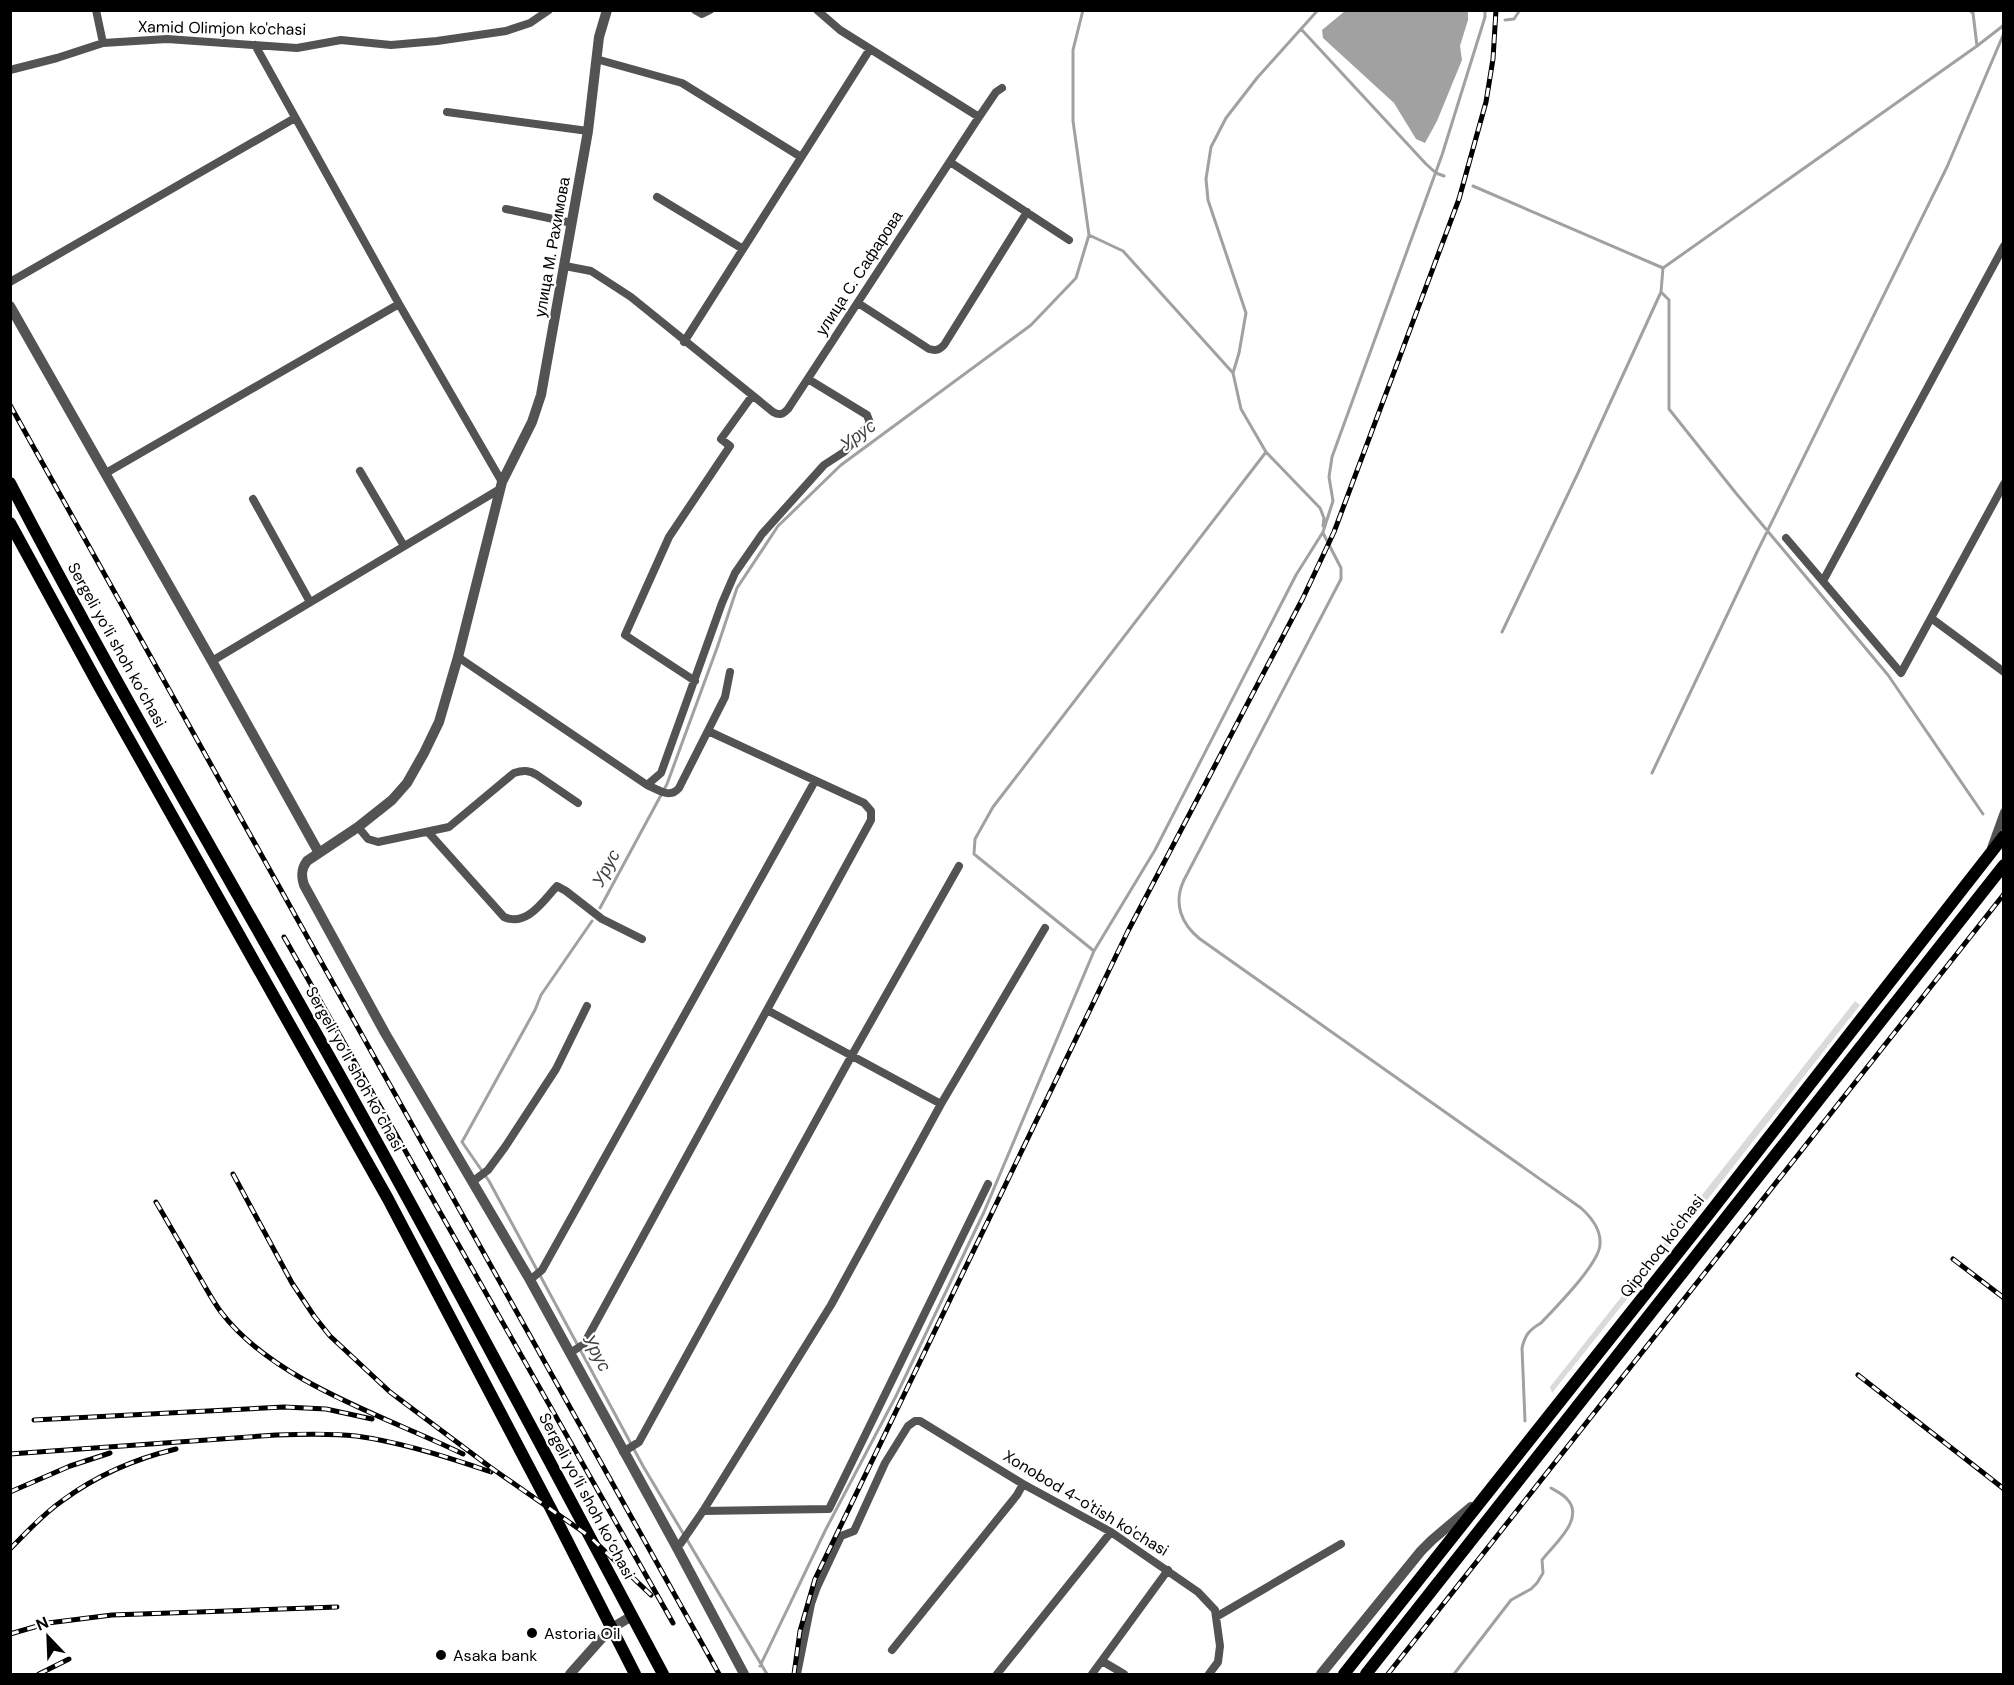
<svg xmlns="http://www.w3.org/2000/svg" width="2014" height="1685" font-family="'DM Sans',sans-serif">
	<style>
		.green { fill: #dadada }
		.water { fill: #a1a1a1 }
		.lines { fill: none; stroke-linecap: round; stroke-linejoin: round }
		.stream { stroke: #a1a1a1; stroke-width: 3 }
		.minor { stroke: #535353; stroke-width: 8 }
		.tertiary { stroke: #535353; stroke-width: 10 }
		.primary { stroke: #000; stroke-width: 12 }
		.rail-casing { stroke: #000; stroke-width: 5 }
		.rail { stroke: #fff; stroke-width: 3; stroke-dasharray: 9; stroke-linecap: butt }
		.poi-dot { fill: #000; stroke: #fff; stroke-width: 2 }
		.labels { text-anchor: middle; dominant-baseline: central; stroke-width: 4.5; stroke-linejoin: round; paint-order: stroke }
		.street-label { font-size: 16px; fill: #000; stroke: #fff }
		.poi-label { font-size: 16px; fill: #000; stroke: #fff; text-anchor: start }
		.water-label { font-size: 18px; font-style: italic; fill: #424242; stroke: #fff }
	</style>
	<rect width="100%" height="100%" fill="#fff"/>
	<!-- green -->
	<path class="green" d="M1855,1001L1860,1005L1707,1200L1704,1199L1702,1195Z
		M1690,1210L1693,1214L1691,1219L1552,1393L1550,1387Z"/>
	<!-- water -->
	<path class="water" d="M1345,11H1468V20L1460,46L1462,60L1437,121L1425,143L1416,139L1394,103L1323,38L1322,30Z"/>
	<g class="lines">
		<!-- stream -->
		<path class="stream" d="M1318,10L1257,78L1226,118L1211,147L1206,179L1208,200L1246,313L1239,353L1233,373L1241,409L1266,452L1320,508L1324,518L1323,526
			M1969,10L1973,13L1977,46
			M1505,20L1514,19L1520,10
			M1301,29L1426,164L1436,173L1444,176
			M1473,186L1663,268
			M1089,235L1123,251L1233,373
			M1661,292L1669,300V409L1735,492L1888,675L1983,814
			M1323,533L1341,568V579L1184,880C1173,903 1181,924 1200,939L1581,1208C1591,1217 1601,1230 1600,1244C1600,1263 1555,1308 1541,1323C1529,1330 1525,1335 1522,1348L1525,1421
			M1502,632L1578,473L1661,292L1663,268L1977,46L2004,25
			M1652,773L1757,552L1947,167L2004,33
			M600,908L667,784L717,648L737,588L778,526L841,465L1031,325L1076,278L1089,235L1073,121V50L1083,10
			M592,921L541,995L535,1010L462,1142L489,1181L643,1466L767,1674
			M1094,951L974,854L975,839L993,807L1266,452
			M760,1666L826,1529L896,1396L984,1212L1094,951L1155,850L1296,575L1323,532L1333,501L1329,477L1332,457L1442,155L1485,17V10
			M1454,1674L1511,1600L1531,1589L1537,1583L1543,1573L1542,1560C1553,1545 1586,1519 1567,1499C1563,1494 1556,1491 1551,1488"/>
		<!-- minor -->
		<path class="minor" d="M96,10L103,43
			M695,10L702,14L710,10
			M817,10L840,30L979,117
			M255,45L399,304L502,482
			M596,59L682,83L801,157
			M10,70L57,58L103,43L167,39L297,48L341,40L391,45L437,41L506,31L530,23L549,10
			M447,112L588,131
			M950,162L1069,240
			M657,197L743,249
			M506,209L572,223
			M565,266L591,271L631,297L773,412C780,416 783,414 788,409L979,117L996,92L1002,88
			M10,282L295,118
			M858,303L929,349C936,351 939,350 944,345L1027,212
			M684,342L870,49
			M360,471L404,546
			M106,473L399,304
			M253,499L310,602
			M1786,538L1901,673L2004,484
			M1823,581L2004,246
			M1931,618L2004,672
			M458,657L647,785C659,790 670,799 679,788L725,697L730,672
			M212,661L500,489
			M695,681L625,635L669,537L730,446L721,439L752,396
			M647,785L661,773L722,603L735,573L762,534L824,465L844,452L870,423L867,415L808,379
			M358,827L368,839L378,842L449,827L514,773C523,770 529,770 537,775L578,803
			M428,832L504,917C527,927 543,901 557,886L566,891L602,919L642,939
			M1991,848L2004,812
			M767,1010L941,1104
			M472,1182L488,1170L505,1147L556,1069L587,1006
			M530,1280L542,1270L815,781
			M570,1353L584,1344L871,820V811L864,803L708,731
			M623,1452L639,1442L852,1055L959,866
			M703,1511L829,1509L988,1184
			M676,1546L681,1543L703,1511L831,1305L941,1104L1045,928
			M1216,1617L1341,1544
			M892,1650L1017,1495L1023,1484
			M1102,1661L1124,1674
			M797,1674L811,1604L817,1587L841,1536L854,1531L885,1463L908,1426L915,1421H920L1023,1484L1111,1532L1198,1592L1215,1610L1220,1646L1218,1662L1209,1674
			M997,1674L1111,1532
			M1092,1674L1168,1570"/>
		<!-- tertiary -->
		<path class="tertiary" d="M607,10L599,37L588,131L541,395L532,422L502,482L458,657L439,722L424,753L407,783L392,800L358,827L307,861C301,869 301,876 304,885L385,1033L530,1280L676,1546L744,1674
			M10,306L212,661L319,853
			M570,1674L610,1629L632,1616
			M1321,1674L1421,1551L1432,1540L1471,1507"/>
		<!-- primary -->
		<path class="primary" d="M10,483C114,683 229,877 339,1074C450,1272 556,1474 663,1674
			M10,523L99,686L388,1199L550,1507L635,1674
			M1344,1674L1708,1215L2004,836
			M1366,1674L2004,865"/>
		<defs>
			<path id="rail" d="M10,405L719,1674
				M284,937L673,1623
				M233,1174L292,1283L314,1316L330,1336L390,1392L490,1467L589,1536L651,1595
				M156,1202C170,1226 184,1250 197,1273C205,1286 212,1300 221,1312C274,1382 387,1417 463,1454
				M1953,1259L2004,1298
				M1858,1375L2004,1489
				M34,1420L284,1407L326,1409L372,1419
				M10,1454L276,1435C303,1434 329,1433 356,1436C401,1442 448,1457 491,1472
				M10,1492L70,1466L110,1453
				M10,1549C27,1532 43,1514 62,1501C97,1475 134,1459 176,1449
				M10,1634L48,1623L112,1615L337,1607
				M39,1674L69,1659
				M794,1674L800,1631L815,1579L1128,931L1303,598L1334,532L1459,199L1486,102L1493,59L1496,10
				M1388,1674L2004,894"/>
		</defs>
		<!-- rail casing -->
		<use href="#rail" class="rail-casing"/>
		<!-- rail -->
		<use href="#rail" class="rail"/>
	</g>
	<!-- markers -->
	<g class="poi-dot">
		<circle cx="532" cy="1633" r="6"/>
		<circle cx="441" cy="1655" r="6"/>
	</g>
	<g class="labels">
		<!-- street labels -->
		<g class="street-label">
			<text transform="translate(222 28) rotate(1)">Xamid Olimjon ko'chasi</text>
			<text transform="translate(552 247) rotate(-80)">улица М. Рахимова</text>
			<text transform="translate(859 273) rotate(-57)">улица С. Сафарова</text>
			<text transform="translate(117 645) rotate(61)">Sergeli yo‘li shoh ko‘chasi</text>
			<text transform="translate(355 1069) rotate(61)">Sergeli yo‘li shoh ko‘chasi</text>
			<text transform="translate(1662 1246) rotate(-52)">Qipchoq ko'chasi</text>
			<text transform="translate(587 1496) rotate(62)">Sergeli yo‘li shoh ko‘chasi</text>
			<text transform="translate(1086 1503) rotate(31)">Xonobod 4-o'tish ko'chasi</text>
		</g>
		<!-- poi labels -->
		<g class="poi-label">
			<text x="544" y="1633">Astoria Oil</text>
			<text x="453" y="1655">Asaka bank</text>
		</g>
		<!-- water labels -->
		<g class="water-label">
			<text transform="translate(858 435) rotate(-36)">Урус</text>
			<text transform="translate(606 868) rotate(-62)">Урус</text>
			<text transform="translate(597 1353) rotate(62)">Урус</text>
		</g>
	</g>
	<!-- border -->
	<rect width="2014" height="1685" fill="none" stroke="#000000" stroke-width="24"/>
	<!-- north arrow -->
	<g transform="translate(48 1637) rotate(337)" stroke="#ffffff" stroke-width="4.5" paint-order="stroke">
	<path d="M0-4.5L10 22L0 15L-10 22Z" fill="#000000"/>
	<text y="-9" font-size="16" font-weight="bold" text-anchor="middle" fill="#000000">N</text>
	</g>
</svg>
